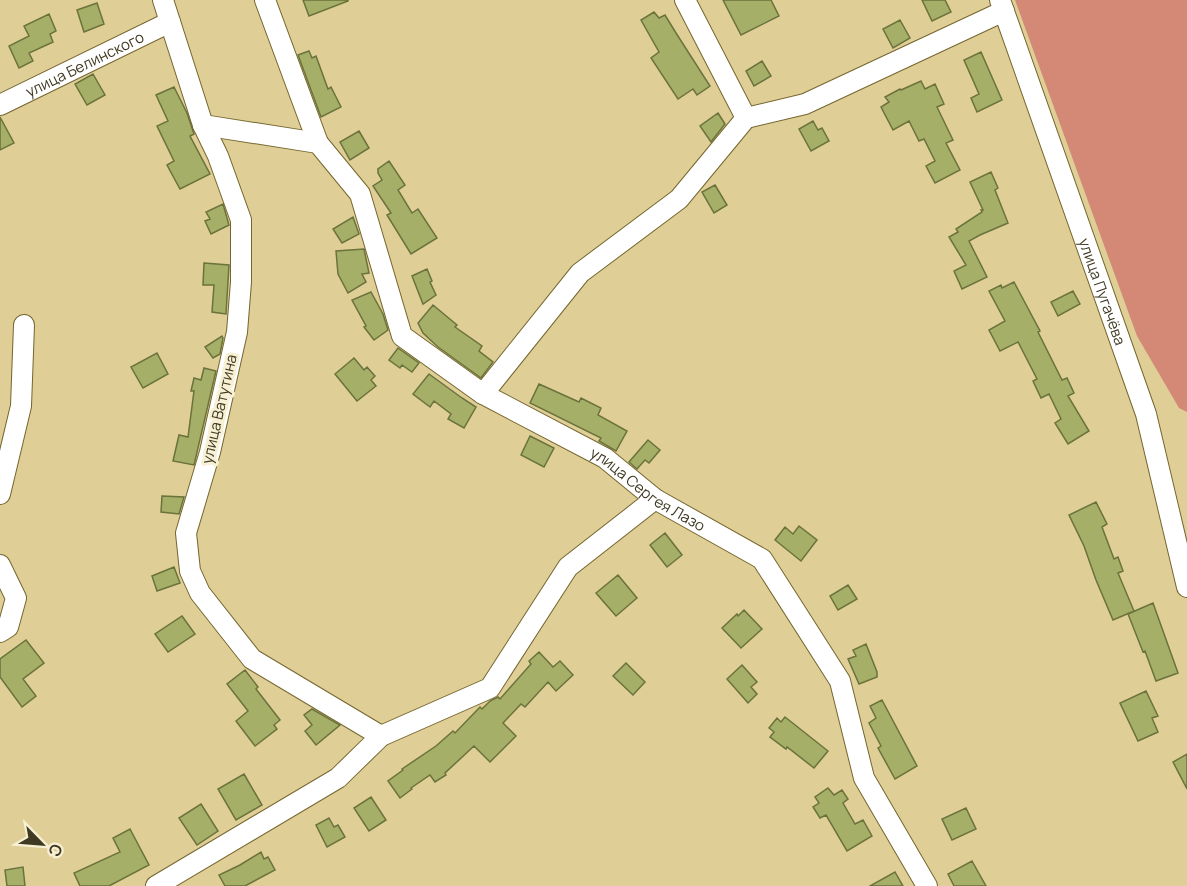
<svg xmlns="http://www.w3.org/2000/svg" width="1187" height="886" font-family="Manrope,sans-serif">
	<style>
		.forest { fill: #d48977 }
		.building { fill: #a5af67; stroke: #6b723b; stroke-width: 1.5 }
		.lines { fill: none; stroke-linecap: round; stroke-linejoin: round }
		.minor-casing { stroke: #75662f; stroke-width: 22 }
		.minor { stroke: #fff; stroke-width: 20 }
		.labels { text-anchor: middle; dominant-baseline: central; stroke-width: 6; stroke-linejoin: round; paint-order: stroke }
		.street-label { font-size: 15px; fill: #3f3921; stroke: #f8f0d4 }
	</style>
	<rect width="100%" height="100%" fill="#dfcf96"/>
	<!-- forest -->
	<path class="forest" d="M1015,0H1187V412L1179,408L1137,336Z"/>
	<!-- building -->
	<path class="building" d="M303,0H348V1L309,16Z
		M723,0H771L779,16L741,35Z
		M922,0H945L951,12L932,21Z
		M97,3L104,24L84,32L77,10Z
		M654,12L659,18L665,15L676,33L710,86L697,95L693,89L678,99L651,58L659,52L641,20Z
		M49,14L56,31L50,34L53,42L29,53L33,61L19,68L9,46L29,36L24,26Z
		M900,20L910,38L893,48L883,29Z
		M309,51L312,58L316,56L328,89L331,87L341,107L321,117L298,55Z
		M981,52L1002,100L977,112L971,98L979,94L964,60Z
		M762,61L771,76L754,86L746,71Z
		M93,74L105,95L87,105L75,84Z
		M921,81L925,89L935,84L944,104L937,107L953,140L946,143L960,170L935,183L926,166L935,161L924,139L919,141L909,121L893,130L881,107L889,102L885,97L900,89L901,90Z
		M174,87L187,113L194,134L190,136L210,174L180,189L167,165L174,161L157,126L168,121L156,95Z
		M718,113L725,124L711,142L700,126Z
		M0,117L14,143L0,150Z
		M813,121L818,130L822,128L829,141L811,151L799,129Z
		M359,131L369,148L350,160L340,142Z
		M389,161L405,185L398,190L412,213L418,209L437,238L411,254L387,215L391,213L373,186L382,180L378,173V169Z
		M991,172L998,188L995,190L1008,223L980,235L969,241L987,277L962,289L954,271L966,265L949,237L958,232L956,229L982,212L981,210H983L970,182Z
		M715,185L727,205L714,213L702,192Z
		M223,204L229,225L211,234L205,221L210,219L206,212Z
		M353,217L359,234L342,243L333,229Z
		M364,249L369,273L362,274L366,282L348,293L338,274L336,251Z
		M204,263L229,265L226,314L212,312L214,285H203Z
		M427,269L432,281L430,282L436,295L423,304L412,276Z
		M1014,282L1040,331L1038,332L1062,380L1067,378L1074,393L1068,396L1089,431L1068,444L1055,423L1061,419L1049,394L1041,398L1033,381L1037,379L1018,342L1000,351L989,330L1005,321L989,291L1001,285L1002,288Z
		M1073,291L1080,304L1058,316L1051,302Z
		M371,292L383,314L388,330L374,340L364,327L366,326L352,300Z
		M433,305L457,325L455,327L482,346L479,351L493,362L481,378L438,347L423,333L418,323Z
		M222,336L223,338L220,354L213,358L205,347Z
		M398,348L419,363L412,372L402,365L400,368L389,360Z
		M157,353L168,374L143,388L131,367Z
		M354,358L364,370L367,367L375,376L371,380L376,386L357,401L335,374Z
		M204,368L216,371L194,465L173,461L179,435L188,437L194,391H191L194,378L201,380Z
		M429,374L462,398L476,407L464,428L448,419L451,414L434,401L430,407L413,394Z
		M539,384L579,402L581,398L601,408L598,415L627,431L616,451L599,441L601,438L530,403Z
		M530,436L554,448L544,467L521,455Z
		M648,440L660,450L649,463L645,460L637,469L629,462Z
		M162,496L184,497L179,514L161,512Z
		M1096,502L1107,524L1102,527L1114,559L1118,557L1123,571L1118,573L1134,611L1113,620L1096,580L1084,546L1069,515Z
		M799,526L817,540L801,561L775,540L785,527L793,534Z
		M665,533L682,555L667,567L650,545Z
		M174,567L180,583L157,591L152,576Z
		M618,575L637,598L616,616L596,593Z
		M848,585L857,599L838,610L830,596Z
		M1153,603L1178,673L1156,681L1145,651L1143,652L1128,614Z
		M744,610L762,629L741,648L722,628L737,614L738,616Z
		M182,616L195,634L168,652L155,634Z
		M26,640L44,663L23,679L36,696L22,707L0,677V659Z
		M866,644L877,672V677L859,684L848,659L856,656L853,650Z
		M539,652L553,667L560,661L573,675L556,691L548,682L525,707L521,704L503,723L516,736L490,762L474,746L445,773L446,775L435,782L430,775L411,788L412,789L400,798L388,781L403,770L402,769L436,746L453,731L455,733L480,707L482,709L490,701L498,697L500,699L531,664L529,661Z
		M626,663L645,682L633,695L613,676Z
		M742,665L757,682L751,687L757,694L748,703L727,679Z
		M245,670L258,687L256,689L280,720L274,725L277,729L255,746L236,721L248,711L227,684Z
		M1146,691L1158,716L1152,718L1158,732L1138,741L1120,703Z
		M882,700L917,766L895,779L878,748L881,746L869,723L876,718L870,706Z
		M312,709L340,725L316,745L305,731L312,725L304,715Z
		M785,717L828,751L814,768L787,747L786,749L770,737L774,732L769,728L777,718L781,722Z
		M1187,754V789L1173,762Z
		M244,774L262,805L236,820L218,789Z
		M828,788L834,795L842,790L848,799L843,803L855,824L863,820L872,836L847,851L826,815L820,818L813,807L819,803L815,797Z
		M371,797L386,820L369,831L354,808Z
		M201,804L218,831L197,845L179,818Z
		M966,808L976,829L952,840L942,819Z
		M329,818L334,827L338,825L345,837L327,847L316,825Z
		M130,829L149,865L109,886H80L74,873L120,852L113,838Z
		M261,852L264,859L268,857L275,870L245,886H225L219,875L240,865Z
		M972,861L986,886H954L948,874Z
		M23,867L25,886H7L5,870Z
		M895,872L903,886H870Z"/>
	<g class="lines">
		<defs>
			<g id="minor">
				<path d="M163,0L203,125L218,156L241,220V282L237,332L210,452L186,533L190,571L200,593L252,659L381,736"/>
				<path d="M265,0L318,143"/>
				<path d="M685,0L746,118"/>
				<path id="s1" d="M1000,0L1146,414L1187,587"/>
				<path id="s2" d="M0,105L170,22"/>
				<path id="s3" d="M203,125L318,143L360,194L402,336L483,394L605,458L655,499L762,559L840,681L864,778L927,886"/>
				<path d="M483,394L580,273L679,199L746,118L805,104L1004,11"/>
				<path d="M0,494L21,406L24,325"/>
				<path d="M0,565L16,598L8,627L0,632"/>
				<path d="M156,886L338,778L381,736L490,688L568,567L655,499"/>
			</g>
		</defs>
		<!-- minor casing -->
		<use href="#minor" class="minor-casing"/>
		<!-- minor -->
		<use href="#minor" class="minor"/>
	</g>
	<g class="labels">
		<!-- street labels -->
		<g class="street-label">
			<text stroke="none"><textPath href="#s2" startOffset="94">улица Белинского</textPath></text>
			<text stroke="none"><textPath href="#s1" startOffset="309">улица Пугачёва</textPath></text>
			<text transform="translate(219 409) rotate(-77)">улица Ватутина</text>
			<text stroke="none"><textPath href="#s3" startOffset="621">улица Сергея Лазо</textPath></text>
		</g>
	</g>
	<!-- north arrow -->
	<g transform="translate(42 844) rotate(115)" stroke="#f8f0d4" stroke-width="4.5" paint-order="stroke">
	<path d="M0-4.5L10 22L0 15L-10 22Z" fill="#3f3921"/>
	<text y="-9" font-size="16" font-weight="bold" text-anchor="middle" fill="#3f3921">С</text>
	</g>
</svg>
